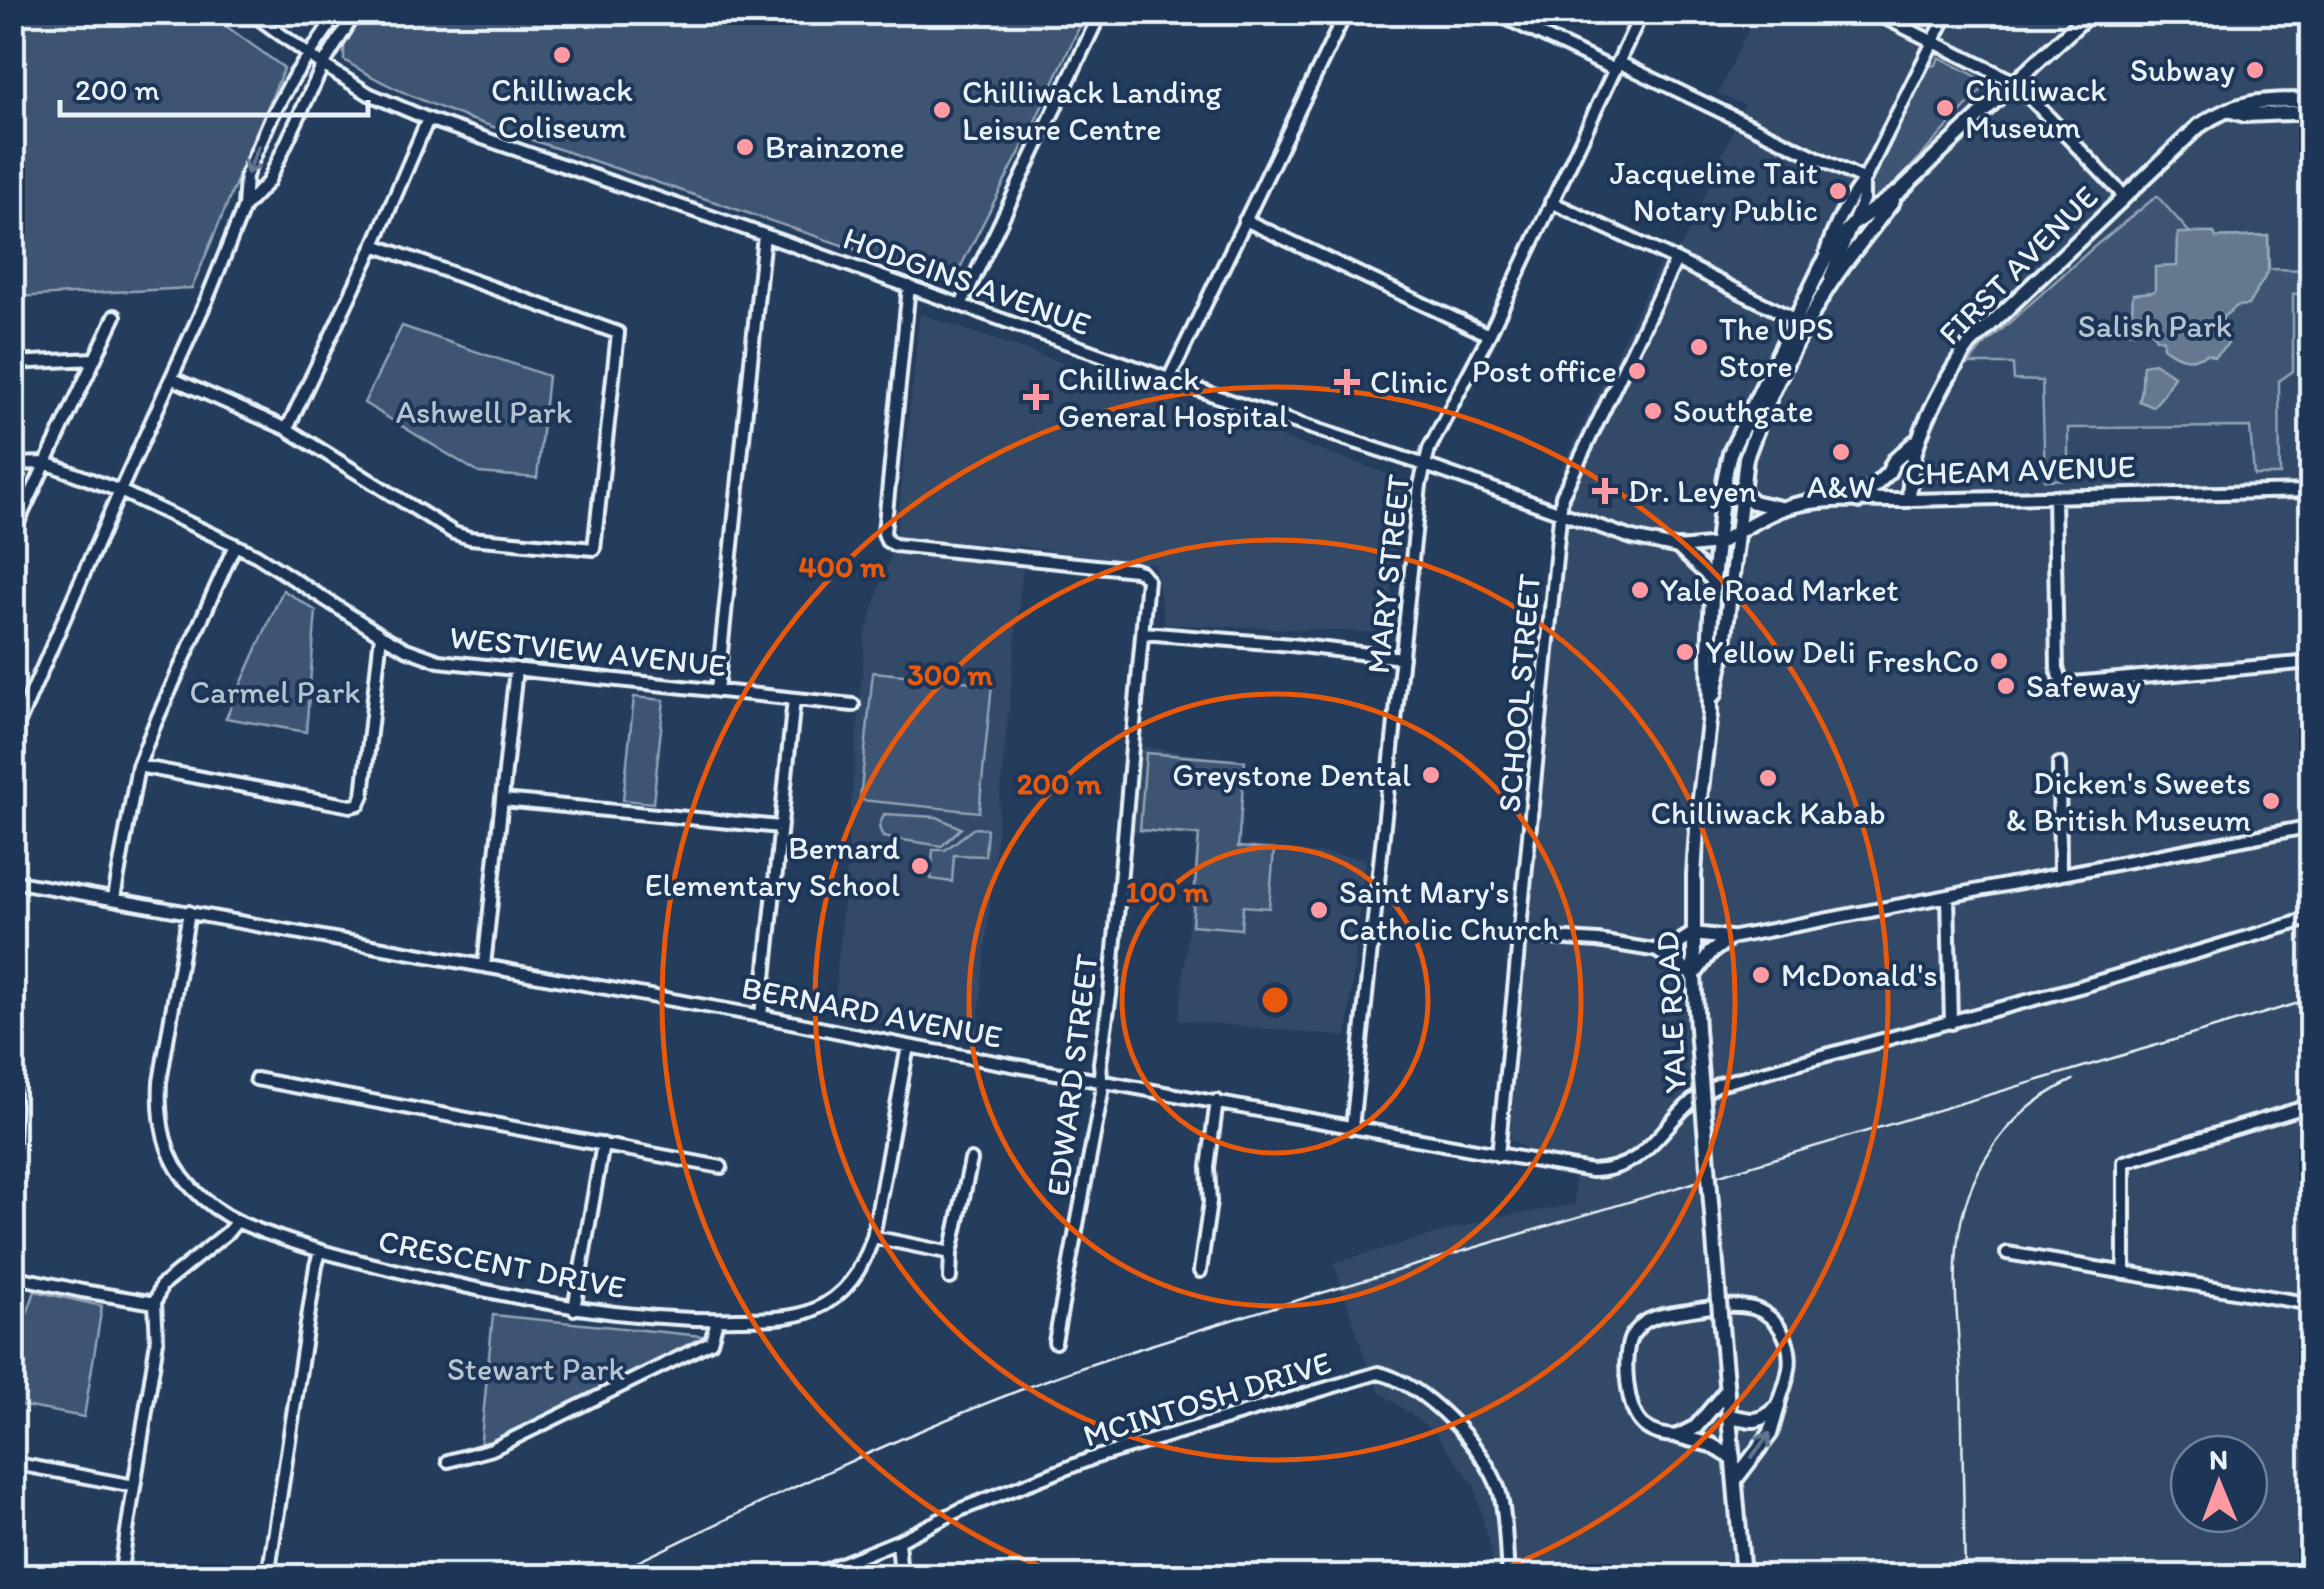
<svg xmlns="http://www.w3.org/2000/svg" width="2324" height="1589" font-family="Itim,sans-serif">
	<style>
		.built { fill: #334a68; fill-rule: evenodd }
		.green { fill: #3e5472; stroke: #93a2b5; stroke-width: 2.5 }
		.water { fill: #657890; stroke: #99a8ba; stroke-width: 2.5 }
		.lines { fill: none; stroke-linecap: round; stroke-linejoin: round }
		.minor-casing { stroke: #e8f1f8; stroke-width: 18 }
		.major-casing { stroke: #e8f1f8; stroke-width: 20 }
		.minor { stroke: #1d3557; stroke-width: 10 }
		.major { stroke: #1d3557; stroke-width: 12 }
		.rail { stroke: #e8f1f8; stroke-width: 2.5 }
		.major-bridge-casing { stroke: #e8f1f8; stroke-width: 20; stroke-linecap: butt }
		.major-bridge { stroke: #1d3557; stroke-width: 12 }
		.oneway { stroke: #64778f }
		.ring { fill: none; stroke: #e8590c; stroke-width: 5 }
		.poi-dot { fill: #ff9aa2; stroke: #1d3557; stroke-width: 4 }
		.labels { text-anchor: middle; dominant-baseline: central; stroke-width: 8; stroke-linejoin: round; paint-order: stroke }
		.poi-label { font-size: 32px; fill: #e8f1f8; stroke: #1d3557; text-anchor: start }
		.street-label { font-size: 32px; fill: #e8f1f8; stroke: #1d3557 }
		.park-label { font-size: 32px; fill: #b5c2d0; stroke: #1d3557 }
		.centre { fill: #e8590c; stroke: #1d3557; stroke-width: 5 }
		.ring-label { font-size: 30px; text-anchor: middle; font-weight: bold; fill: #e8590c; stroke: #1d3557; stroke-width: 8; stroke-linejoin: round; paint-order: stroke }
	</style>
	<rect width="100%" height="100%" fill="#253d5d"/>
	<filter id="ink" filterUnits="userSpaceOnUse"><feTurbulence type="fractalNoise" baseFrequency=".01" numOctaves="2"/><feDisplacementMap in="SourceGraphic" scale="20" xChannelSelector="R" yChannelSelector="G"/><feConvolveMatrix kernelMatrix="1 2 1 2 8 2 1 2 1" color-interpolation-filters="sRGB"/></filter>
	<g filter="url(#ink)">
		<!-- built -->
		<path class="built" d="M1756,13H2311V1576H1493L1492,1554L1474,1484L1433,1431L1380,1392L1368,1367L1334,1263L1496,1217L1575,1205L1574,1179L1510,1139L1556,623L1563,467L1659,265L1682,246L1744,105L1718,94ZM2189,1454H2249V1514H2189Z
			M920,314L1403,479L1387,633L1165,624L1155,564L1024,547L896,537Z
			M891,553L1023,563L976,1044L834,1014L865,636Z
			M1138,746L1244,762L1241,846L1365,858L1347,1037L1179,1020L1197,838L1130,831Z"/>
		<!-- green -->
		<path class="green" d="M13,12L208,13L284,68L192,288L13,297Z
			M358,13H1086L1028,136L959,270C939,286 918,274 898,264L467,118C421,100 386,87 344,60V39Z
			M1939,57L1985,81L1986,85L1887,193L1864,207L1868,180L1930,66L1936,65Z
			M2157,196L2190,233H2214L2216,238L2268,236L2269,269L2311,270V293L2293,294V371L2279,381L2280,475H2254L2250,427L2068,428V479L2045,480L2042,381L2014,380L2013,364H1969L1982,347L2095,246Z
			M402,326L548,376L537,478L479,473L364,403Z
			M283,590L316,611L306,732L226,718Z
			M873,672L992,684L979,812L860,800Z
			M634,697L664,700L653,803L623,800Z
			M1146,753L1245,761L1238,847L1274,850L1269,908L1243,906L1241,929L1192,925L1199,835L1140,830Z
			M884,814L937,817L961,828L942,846L883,837L879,827Z
			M974,828L987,829L985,856L954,855L952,882L931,879L933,850H945Z
			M35,1291L102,1306L84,1417L13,1404V1353Z
			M493,1315L713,1337L480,1449Z"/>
		<!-- water -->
		<path class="water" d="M2178,233H2214L2216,238L2268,236V272L2248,305L2237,306L2223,317L2222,328L2228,344L2214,357L2207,354C2190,362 2178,359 2163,347V340L2156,338L2148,325H2134V332H2128L2127,312L2132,311L2133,294L2152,292L2155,290V267L2177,266Z
			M2154,363L2174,376L2163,395L2153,407L2139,401C2144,388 2141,378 2143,365Z"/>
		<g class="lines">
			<defs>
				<path id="minor" d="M250,12L323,65L369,94L428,119L764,235L1233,402L1425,465L1632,538L1679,548L1718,544
					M1493,12L1615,70
					M1873,12L2015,82L2125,197
					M1618,62L1864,180
					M1551,202L1676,260L1798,321
					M245,206L268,182L323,65L356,12
					M1245,220L1489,335
					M1826,252C1834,225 1847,202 1864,180L1948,12
					M1830,277L1863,199V181
					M909,286L884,533L887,541L895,545L1135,570L1141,572L1147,579L1110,995L1100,1063L1102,1092L1055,1342
					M961,305L1101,12
					M12,363L94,359
					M171,378L287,429L454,533L470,538L594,549L618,333L374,245
					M1169,379L1346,12
					M287,429L374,245L428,119
					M12,464L46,463L120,491L256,555L381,635L406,649L439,661L853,705
					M2054,496L2057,668L2061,680L2073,683L2312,662
					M1909,500L2312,491
					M12,535L115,316
					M1143,633L1292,645L1402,658
					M717,691L764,235
					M12,745L18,724L120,491L207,299L244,207L246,176L270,120L293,78L339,12
					M2059,764L2060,874
					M138,766L351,806L359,804L363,795L381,635
					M503,800L780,827
					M12,881L761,1016L908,1046L1591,1171C1644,1170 1658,1131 1692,1101C1700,1094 1710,1089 1719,1084L2083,986L2312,918
					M1948,896L1951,1023
					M114,898L138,766L154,726L235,545
					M189,912L160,1082C158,1121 164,1159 192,1188C205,1202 224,1215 241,1223C300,1248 361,1262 423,1277C528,1301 629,1322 738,1319C763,1318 789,1320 813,1310C846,1296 862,1270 873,1237L908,1046
					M1521,936L1598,941L1659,951
					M1730,938L2312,826
					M484,966L516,669
					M761,1016L794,699
					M256,1079L721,1167
					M12,1082L14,1106L12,1145
					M1352,1128L1420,485L1429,449L1489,335L1642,12
					M1498,1155L1562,496L1676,260
					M873,1237L951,1253
					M2007,1253L2312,1304
					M1200,1271L1210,1202L1208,1167L1217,1101
					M2124,1273V1162L2312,1105
					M12,1276L82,1291L155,1303L161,1286L228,1232L237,1221
					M950,1278L951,1253L971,1160
					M574,1309L603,1144
					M1678,1436C1666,1436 1653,1434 1643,1425C1626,1410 1622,1356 1631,1337C1632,1335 1639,1327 1641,1325C1653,1314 1676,1313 1692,1310C1710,1307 1735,1303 1753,1308C1779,1316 1793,1344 1789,1369C1787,1381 1782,1394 1778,1406
					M448,1461L492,1449L711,1342L717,1320
					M12,1463L134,1486
					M898,1541L901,1576
					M120,1576L157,1341L155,1303
					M268,1576L316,1266L320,1252
					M811,1576L898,1541L962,1509L1093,1458L1378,1373C1422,1382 1485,1447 1499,1490C1506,1511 1506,1553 1508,1576"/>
				<path id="major" d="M2228,110L2245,115L2312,112
					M1741,491L1753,502L1780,508
					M1859,501L1888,473L1894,461L1915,442
					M1718,544C1738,531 1759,518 1781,509C1820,495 1868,501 1909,500C1910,487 1910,473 1913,460C1920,426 1949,372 1970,344L2199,126C2238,99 2266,100 2312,100
					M1679,548L1713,580
					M1715,694L1723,653L1746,458C1765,405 1790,351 1819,302C1839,267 1868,234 1893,201
					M1659,951L1676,945L1693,934L1730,938
					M1659,951L1694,975
					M1694,975L1710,953L1730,938
					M1697,1029L1694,975V875L1698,815L1710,714L1709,651L1713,580L1724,481L1730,453L1822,265L1840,237L1854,223L1900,191L2015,82L2091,12
					M1721,1326L1743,1576
					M1730,1416C1752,1421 1759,1424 1776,1408
					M1678,1436L1696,1427L1727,1390
					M1678,1436L1711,1445L1733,1458
					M1735,1480L1770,1434L1778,1406"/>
			</defs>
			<!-- minor casing -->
			<use href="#minor" class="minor-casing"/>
			<!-- major casing -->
			<use href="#major" class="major-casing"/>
			<!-- minor -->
			<use href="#minor" class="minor"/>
			<!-- major -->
			<use href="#major" class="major"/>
			<!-- rail -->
			<path class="rail" d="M608,1576C740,1513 873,1447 1010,1394C1085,1364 1164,1341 1241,1317L2312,999
				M1965,1576C1964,1510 1962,1444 1961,1378C1959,1335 1953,1291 1957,1248C1964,1174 2006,1111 2073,1080"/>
			<defs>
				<path id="major-bridge" d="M1697,1029L1721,1326"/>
			</defs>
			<!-- major-bridge casing -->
			<use href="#major-bridge" class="major-bridge-casing"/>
			<!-- major-bridge -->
			<use href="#major-bridge" class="major-bridge"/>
		</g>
		<!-- one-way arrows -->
		<defs><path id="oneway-shaft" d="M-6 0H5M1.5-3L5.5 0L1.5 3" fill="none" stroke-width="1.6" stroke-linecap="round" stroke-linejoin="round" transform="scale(2.5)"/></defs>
		<g class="oneway">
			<use href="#oneway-shaft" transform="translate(253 160) rotate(113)"/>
			<use href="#oneway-shaft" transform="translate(1761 1445) rotate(-53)"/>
		</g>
	</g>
	<!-- distance rings -->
	<g class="ring">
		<circle cx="1275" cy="1000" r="153"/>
		<circle cx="1275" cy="1000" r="306"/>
		<circle cx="1275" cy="1000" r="460"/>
		<path d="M1065 1576A613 613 0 1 1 1485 1576"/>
	</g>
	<!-- markers -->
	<g class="poi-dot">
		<circle cx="562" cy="55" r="10"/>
		<circle cx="2255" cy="70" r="10"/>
		<circle cx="1945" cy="108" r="10"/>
		<circle cx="942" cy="110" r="10"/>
		<circle cx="745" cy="147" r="10"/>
		<circle cx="1838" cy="191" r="10"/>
		<circle cx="1699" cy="347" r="10"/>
		<circle cx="1637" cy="371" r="10"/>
		<path d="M1342 367h10v10h10v10h-10v10h-10v-10h-10v-10h10z"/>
		<path d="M1031 382h10v10h10v10h-10v10h-10v-10h-10v-10h10z"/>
		<circle cx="1653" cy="411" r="10"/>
		<circle cx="1841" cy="452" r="10"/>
		<path d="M1600 476h10v10h10v10h-10v10h-10v-10h-10v-10h10z"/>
		<circle cx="1640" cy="590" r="10"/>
		<circle cx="1685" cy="652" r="10"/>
		<circle cx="1999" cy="661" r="10"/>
		<circle cx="2006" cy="686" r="10"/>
		<circle cx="1431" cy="775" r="10"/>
		<circle cx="1768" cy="778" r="10"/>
		<circle cx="2271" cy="801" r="10"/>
		<circle cx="920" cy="866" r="10"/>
		<circle cx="1319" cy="910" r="10"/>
		<circle cx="1761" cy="975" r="10"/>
	</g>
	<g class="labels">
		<!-- poi labels -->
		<g class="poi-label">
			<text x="2235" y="70" text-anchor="end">Subway</text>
			<text x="562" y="90" text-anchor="middle">Chilliwack<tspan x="562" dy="37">Coliseum</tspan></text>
			<text x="1965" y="90">Chilliwack<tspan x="1965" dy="37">Museum</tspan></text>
			<text x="962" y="92">Chilliwack Landing<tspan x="962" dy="37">Leisure Centre</tspan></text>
			<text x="765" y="147">Brainzone</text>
			<text x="1818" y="173" text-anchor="end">Jacqueline Tait<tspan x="1818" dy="37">Notary Public</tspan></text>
			<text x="1719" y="329">The UPS<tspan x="1719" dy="37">Store</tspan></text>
			<text x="1617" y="371" text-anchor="end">Post office</text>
			<text x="1058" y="379">Chilliwack<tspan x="1058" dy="37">General Hospital</tspan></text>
			<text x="1370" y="382">Clinic</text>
			<text x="1673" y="411">Southgate</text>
			<text x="1841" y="487" text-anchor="middle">A&amp;W</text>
			<text x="1628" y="491">Dr. Leyen</text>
			<text x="1660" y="590">Yale Road Market</text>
			<text x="1705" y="652">Yellow Deli</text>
			<text x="1979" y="661" text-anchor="end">FreshCo</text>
			<text x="2026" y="686">Safeway</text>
			<text x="1411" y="775" text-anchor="end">Greystone Dental</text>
			<text x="2251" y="783" text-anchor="end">Dicken's Sweets<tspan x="2251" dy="37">&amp; British Museum</tspan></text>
			<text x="1768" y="813" text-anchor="middle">Chilliwack Kabab</text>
			<text x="900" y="848" text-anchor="end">Bernard<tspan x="900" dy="37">Elementary School</tspan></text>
			<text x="1339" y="892">Saint Mary's<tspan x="1339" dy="37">Catholic Church</tspan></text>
			<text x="1781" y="975">McDonald's</text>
		</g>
		<!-- street labels -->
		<g class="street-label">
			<text transform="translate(2018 265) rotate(-45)">FIRST AVENUE</text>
			<text transform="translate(967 281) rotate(20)">HODGINS AVENUE</text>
			<text transform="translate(2020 470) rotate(-2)">CHEAM AVENUE</text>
			<text transform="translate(1388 574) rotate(-84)">MARY STREET</text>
			<text transform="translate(588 651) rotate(6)">WESTVIEW AVENUE</text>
			<text transform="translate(1519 693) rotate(-85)">SCHOOL STREET</text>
			<text transform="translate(872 1012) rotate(11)">BERNARD AVENUE</text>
			<text transform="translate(1671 1012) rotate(-93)">YALE ROAD</text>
			<text transform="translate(1072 1075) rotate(-83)">EDWARD STREET</text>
			<text transform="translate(502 1264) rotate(11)">CRESCENT DRIVE</text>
			<text transform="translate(1207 1399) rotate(-17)">MCINTOSH DRIVE</text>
		</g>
		<!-- park labels -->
		<g class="park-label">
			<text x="2155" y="326">Salish Park</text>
			<text x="484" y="412">Ashwell Park</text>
			<text x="275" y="692">Carmel Park</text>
			<text x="536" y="1369">Stewart Park</text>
		</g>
	</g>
	<circle cx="1275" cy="1000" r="15" class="centre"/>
	<g class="ring-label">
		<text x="842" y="577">400 m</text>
		<text x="950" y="685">300 m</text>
		<text x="1059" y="794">200 m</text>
		<text x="1167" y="902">100 m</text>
	</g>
	<!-- margin -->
	<rect width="2324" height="1589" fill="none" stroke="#1d3557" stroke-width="50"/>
	<rect x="25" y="25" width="2274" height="1539" fill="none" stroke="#e8f1f8" stroke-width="4" filter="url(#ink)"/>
	<!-- north arrow -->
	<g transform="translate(2219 1484) rotate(359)"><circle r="48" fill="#1d3557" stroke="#6e8097" stroke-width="2.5"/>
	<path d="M0-8L18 38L0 25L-18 38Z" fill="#ff9aa2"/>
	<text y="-15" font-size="28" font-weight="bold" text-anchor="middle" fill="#e8f1f8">N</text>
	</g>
	<!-- scale -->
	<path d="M60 100v15h308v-15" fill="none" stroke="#e8f1f8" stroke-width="5"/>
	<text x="75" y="100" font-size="30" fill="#e8f1f8" stroke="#1d3557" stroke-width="8" paint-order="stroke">200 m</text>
</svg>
